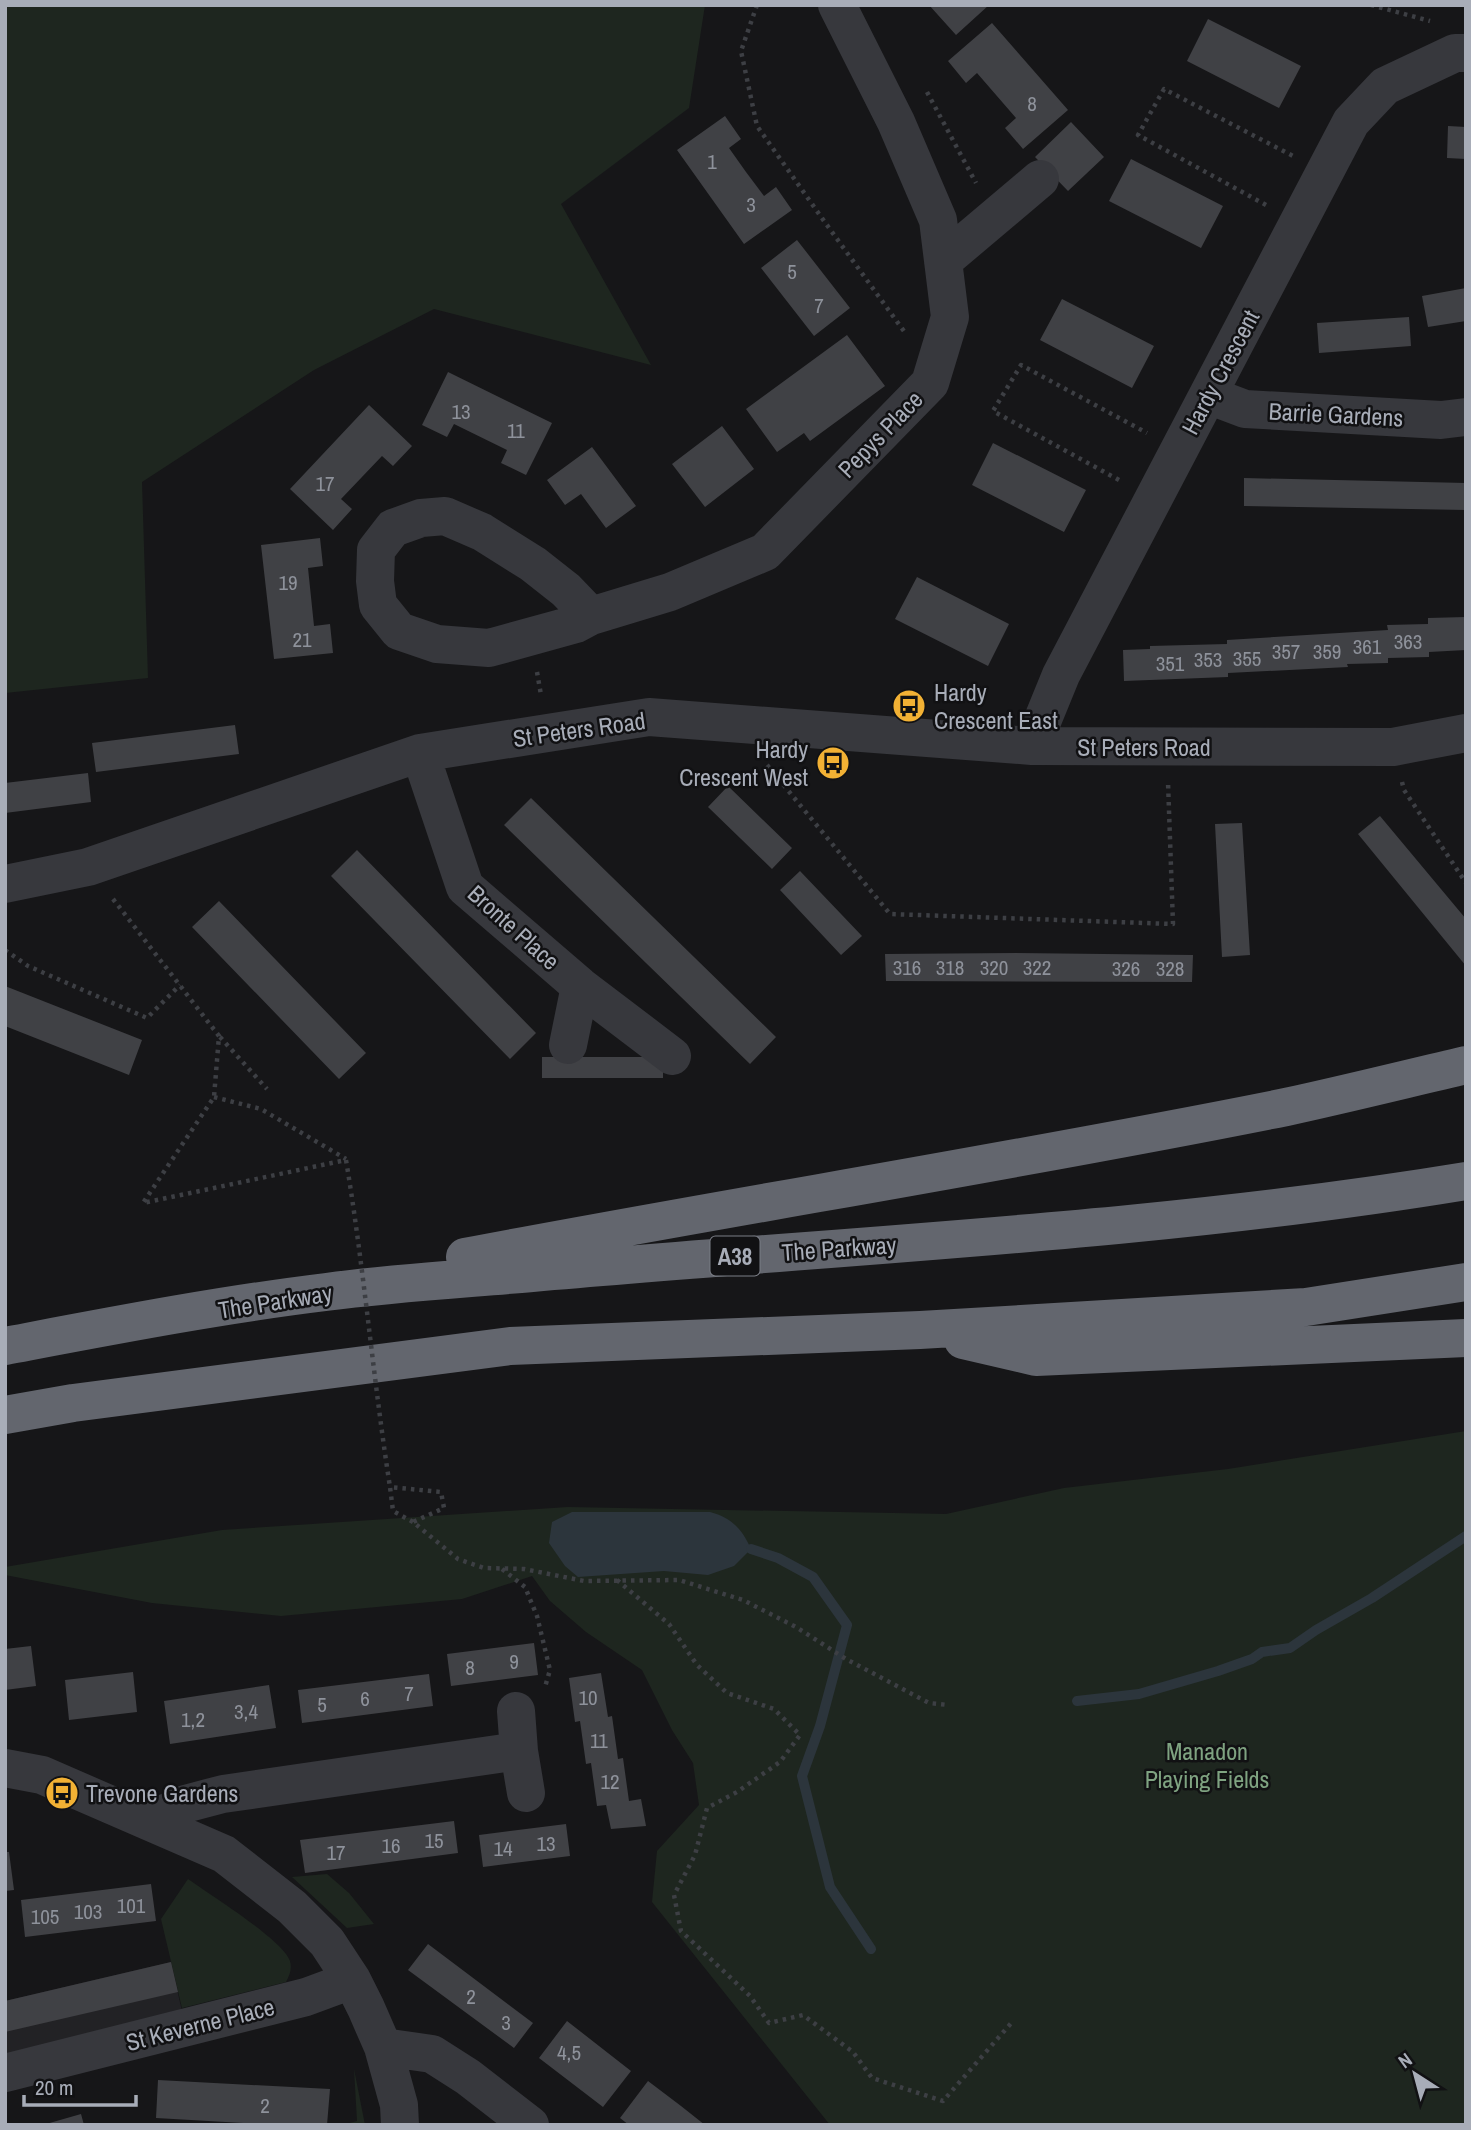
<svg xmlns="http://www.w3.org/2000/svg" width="1471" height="2130" font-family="'Archivo Narrow',sans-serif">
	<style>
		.built { fill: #222225 }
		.green { fill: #1e261f }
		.water { fill: #2c353c }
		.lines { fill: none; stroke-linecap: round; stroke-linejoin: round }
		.stream { stroke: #2c353c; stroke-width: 10 }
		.building { fill: #404145 }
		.path { stroke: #3d3f44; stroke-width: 4.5; stroke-dasharray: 3.5 5; stroke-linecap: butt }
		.minor { stroke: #37383d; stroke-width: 38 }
		.highway { stroke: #63666e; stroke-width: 38 }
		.path-bridge { stroke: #3d3f44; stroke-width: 4.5; stroke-dasharray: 3.5 5; stroke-linecap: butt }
		.labels { text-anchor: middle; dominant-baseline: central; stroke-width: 5; stroke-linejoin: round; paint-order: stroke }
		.number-label { font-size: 21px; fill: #8e929b }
		.shield { fill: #111113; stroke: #7b7e86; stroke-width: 2 }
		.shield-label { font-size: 23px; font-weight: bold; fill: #a8adb8 }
		.street-label { font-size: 24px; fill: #a8adb8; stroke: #111113 }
		.poi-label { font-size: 24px; fill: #a8adb8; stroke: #111113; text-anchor: start }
		.park-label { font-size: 24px; fill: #7fa381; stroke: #111113 }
	</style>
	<rect width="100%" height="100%" fill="#161618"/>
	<!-- built -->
	<path class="built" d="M171,1962L183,2016L5,2054V2001Z"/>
	<!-- green -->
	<path class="green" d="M5,5H705L689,108L561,204L651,365L434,309L314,370L142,482L148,678L5,693Z
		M1466,1431V2125H830L652,1902L657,1851L699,1805L693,1763L672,1730L642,1670L586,1632L550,1601L532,1576L462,1599L281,1616L152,1603L5,1575V1567L222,1530L568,1507L946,1514L1064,1488L1228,1469Z
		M327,1874L349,1893L374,1924L347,1928L292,1877Z
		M188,1879C209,1894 283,1940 290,1961C292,1969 290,1974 286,1982L182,2008L161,1919Z
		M354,2069L365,2125H342L357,2121Z"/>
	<!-- water -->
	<path class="water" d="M572,1512H710C732,1518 742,1529 751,1549L734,1566L708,1575L664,1571L578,1577L565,1566L549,1543L552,1522Z"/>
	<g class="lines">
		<!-- stream -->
		<path class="stream" d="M751,1549L778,1558L813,1577L847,1625L820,1726L802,1776L830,1887L871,1949
			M1077,1701L1139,1694L1218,1671L1252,1659L1262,1652L1290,1648L1316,1630L1372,1598L1466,1536"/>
	</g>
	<!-- building -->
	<path class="building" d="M929,5H989L956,35Z
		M1208,19L1301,66L1279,108L1187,61Z
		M992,23L1068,110L1023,149L1005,128L1016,118L977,73L966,83L948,61Z
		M725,116L741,139L729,148L746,172L764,196L776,187L792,210L744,244L677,150Z
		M1071,122L1104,157L1068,191L1035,157Z
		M1448,126L1466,127V159L1447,158Z
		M1131,159L1223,206L1201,248L1109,201Z
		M797,240L850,308L814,336L761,268Z
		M1466,288V321L1428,327L1422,296Z
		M1062,299L1154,346L1132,388L1040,340Z
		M1409,317L1411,346L1319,353L1317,323Z
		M847,335L885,386L810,441L804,433L777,452L746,409Z
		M448,372L552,423L526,475L501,463L507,450L454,424L447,437L422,425Z
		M369,405L412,446L393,466L382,456L341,499L352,509L333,530L290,489Z
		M722,426L754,469L705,507L672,464Z
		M993,443L1086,490L1064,532L972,485Z
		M592,447L636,506L606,528L581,494L565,505L547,480Z
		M1244,478L1466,483V510L1244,506Z
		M320,538L323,566L308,568L314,626L330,624L333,653L274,659L261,545Z
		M917,577L1009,624L988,666L895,619Z
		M1466,617V650L1429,652V657L1388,658V663L1347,664L1348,667L1228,673V677L1124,681L1123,650L1150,649V646L1227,644V640L1388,630L1387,625L1428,624V618Z
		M235,725L239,754L96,772L92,743Z
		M88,773L91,802L5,813V783Z
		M728,786L792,848L772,869L708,807Z
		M531,798L776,1037L750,1064L504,825Z
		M1380,816L1466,919V966L1358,834Z
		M1242,823L1250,955L1222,957L1215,824Z
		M357,850L536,1033L510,1059L331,876Z
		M800,871L862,936L841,955L780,890Z
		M219,901L366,1053L339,1079L192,927Z
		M1016,953L1193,955L1192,982L886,981L885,954Z
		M5,986L142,1040L129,1075L5,1026Z
		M542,1057H663V1078H542Z
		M534,1643L538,1675L451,1686L447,1654Z
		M31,1646L36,1686L5,1690V1649Z
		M133,1672L137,1712L69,1720L65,1680Z
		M601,1673L608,1717L612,1716L618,1759L623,1758L629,1801L641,1799L646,1826L611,1829L606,1805L597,1806L591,1763L586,1764L580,1721L575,1722L569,1678Z
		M429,1674L433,1706L302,1723L298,1690Z
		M269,1685L276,1728L170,1744L164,1701Z
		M454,1821L458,1853L305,1873L300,1840Z
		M566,1824L570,1856L483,1867L479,1835Z
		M5,1852H9L14,1890L5,1891Z
		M151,1884L156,1921L25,1937L21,1900Z
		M428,1944L533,2023L514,2048L408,1970Z
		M171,1962L178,1992L5,2032V2001Z
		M567,2021L631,2071L603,2107L539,2058Z
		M158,2080L330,2089L327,2125H280L156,2118Z
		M648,2081L681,2106L705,2125H629L620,2118Z
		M81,2114L84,2125H46V2124Z"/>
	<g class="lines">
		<!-- path -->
		<path class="path" d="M757,5L741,51L757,126L824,221L906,334
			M1371,5L1430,21
			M927,92L976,183
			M1266,205L1138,135L1164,89L1293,156
			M1119,480L993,411L1021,365L1147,433
			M537,672L541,695
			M767,765L890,914L1173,924L1168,782
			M1402,782L1404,790L1466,883
			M113,899L219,1036L214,1097L143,1203L346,1160
			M5,950L28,966L147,1018L180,985
			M220,1037L267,1089
			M214,1097L261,1109L346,1159
			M413,1522L393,1511L390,1487L441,1492L444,1508L413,1522L458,1559L484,1568L524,1569L584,1581L679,1580L743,1600L796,1627L846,1659L929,1703L948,1705
			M502,1569L525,1587L537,1616L550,1670L545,1687
			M617,1580L669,1624L697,1665L727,1693L774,1709L800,1735L780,1762L737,1792L707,1808L695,1855L674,1895L681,1931L750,1996L769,2023L803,2015L853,2052L872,2078L943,2101L1013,2021"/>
		<!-- minor -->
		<path class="minor" d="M943,261L1040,179
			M1208,395L1245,409L1441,420L1466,417
			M591,616L566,590L533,564L482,532L445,516L421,518L393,528L376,550L375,581L378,605L399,631L437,644L489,648L576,624L591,616L670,592L765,552L930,383L950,317L938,220L896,122L837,5
			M1032,746L1061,675L1351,122L1385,86L1455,53H1466
			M420,753L465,887L580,986L672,1056
			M5,884L88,867L420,753L649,717L1032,746L1393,747L1466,733
			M568,1045L580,986
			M519,1751L526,1793
			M5,1768L42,1775L224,1854L292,1907L327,1942L352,1980L366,2008L383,2047L399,2105L400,2125
			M148,1821L185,1804L223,1794L519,1751L516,1711
			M383,2047L432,2054L468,2077L530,2125
			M5,2073L306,1997L352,1980"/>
		<!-- highway -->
		<path class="highway" d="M465,1257C738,1205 1013,1162 1286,1107C1346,1094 1406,1079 1466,1065
			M963,1340L1036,1357L1466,1338
			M5,1346C111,1326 219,1305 326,1292C394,1283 463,1279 532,1273C844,1245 1157,1232 1466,1181
			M5,1415L73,1403L510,1346L920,1330L1306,1307L1466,1282"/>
		<!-- path-bridge -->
		<path class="path-bridge" d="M346,1160C364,1268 373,1378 390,1487"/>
	</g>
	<!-- icons -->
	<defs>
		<symbol id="bus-disc" viewBox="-11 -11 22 22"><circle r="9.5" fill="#f2b134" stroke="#111113"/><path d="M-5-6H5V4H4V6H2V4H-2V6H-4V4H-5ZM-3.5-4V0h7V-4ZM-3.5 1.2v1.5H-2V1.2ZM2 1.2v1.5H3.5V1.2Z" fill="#111"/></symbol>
	</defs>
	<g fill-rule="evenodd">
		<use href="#bus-disc" x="890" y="687" width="38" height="38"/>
		<use href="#bus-disc" x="814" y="744" width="38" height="38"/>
		<use href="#bus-disc" x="43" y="1774" width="38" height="38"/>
	</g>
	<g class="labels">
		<!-- number labels -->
		<g class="number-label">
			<text x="1032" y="103">8</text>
			<text x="712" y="161">1</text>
			<text x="751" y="204">3</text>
			<text x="792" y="271">5</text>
			<text x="819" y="305">7</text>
			<text x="461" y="411">13</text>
			<text x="516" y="430">11</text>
			<text x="325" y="483">17</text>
			<text x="288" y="582">19</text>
			<text x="302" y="639">21</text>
			<text x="1408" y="641">363</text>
			<text x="1367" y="646">361</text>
			<text x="1286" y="651">357</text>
			<text x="1327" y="651">359</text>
			<text x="1247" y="658">355</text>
			<text x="1208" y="659">353</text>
			<text x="1170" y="663">351</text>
			<text x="907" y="967">316</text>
			<text x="950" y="967">318</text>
			<text x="994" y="967">320</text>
			<text x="1037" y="967">322</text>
			<text x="1126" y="968">326</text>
			<text x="1170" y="968">328</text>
			<text x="514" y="1661">9</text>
			<text x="470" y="1667">8</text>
			<text x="409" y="1693">7</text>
			<text x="588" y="1697">10</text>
			<text x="365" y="1698">6</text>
			<text x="322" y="1704">5</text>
			<text x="246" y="1711">3,4</text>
			<text x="193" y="1719">1,2</text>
			<text x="599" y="1740">11</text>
			<text x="610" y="1781">12</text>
			<text x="434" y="1840">15</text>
			<text x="546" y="1843">13</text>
			<text x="391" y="1845">16</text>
			<text x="503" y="1848">14</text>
			<text x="336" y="1852">17</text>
			<text x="131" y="1905">101</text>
			<text x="88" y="1911">103</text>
			<text x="45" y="1916">105</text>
			<text x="471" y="1996">2</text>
			<text x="506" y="2022">3</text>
			<text x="569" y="2052">4,5</text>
			<text x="265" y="2105">2</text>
		</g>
		<!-- shield labels -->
		<rect class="shield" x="710.5" y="1236.5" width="49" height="39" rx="5"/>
		<g class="shield-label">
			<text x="735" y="1256">A38</text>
		</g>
		<!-- street labels -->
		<g class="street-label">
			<text transform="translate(1220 372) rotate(-62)">Hardy Crescent</text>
			<text transform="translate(1336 414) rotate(3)">Barrie Gardens</text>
			<text transform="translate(880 434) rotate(-46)">Pepys Place</text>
			<text transform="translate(579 729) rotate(-8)">St Peters Road</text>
			<text x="1144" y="747">St Peters Road</text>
			<text transform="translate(514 927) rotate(42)">Bronte Place</text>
			<text transform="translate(839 1248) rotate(-4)">The Parkway</text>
			<text transform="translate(275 1301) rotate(-9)">The Parkway</text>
			<text transform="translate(200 2024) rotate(-14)">St Keverne Place</text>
		</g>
		<!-- poi labels -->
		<g class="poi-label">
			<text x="934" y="692">Hardy<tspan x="934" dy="28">Crescent East</tspan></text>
			<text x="808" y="749" text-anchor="end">Hardy<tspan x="808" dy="28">Crescent West</tspan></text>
			<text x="86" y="1793">Trevone Gardens</text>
		</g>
		<!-- park labels -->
		<g class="park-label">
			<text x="1207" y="1751">Manadon<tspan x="1207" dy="28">Playing Fields</tspan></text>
		</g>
	</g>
	<!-- border -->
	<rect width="1471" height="2130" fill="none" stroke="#a8adb8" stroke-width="14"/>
	<!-- north arrow -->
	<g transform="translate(1415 2074) rotate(324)" stroke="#111113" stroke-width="5" paint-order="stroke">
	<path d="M0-5L12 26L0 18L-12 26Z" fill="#a8adb8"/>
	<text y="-10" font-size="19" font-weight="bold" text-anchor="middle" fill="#a8adb8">N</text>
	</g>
	<!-- scale -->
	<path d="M24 2095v10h112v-10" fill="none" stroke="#a8adb8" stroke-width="3.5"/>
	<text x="35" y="2095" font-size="21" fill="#a8adb8" stroke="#111113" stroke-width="5" paint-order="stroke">20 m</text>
</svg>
